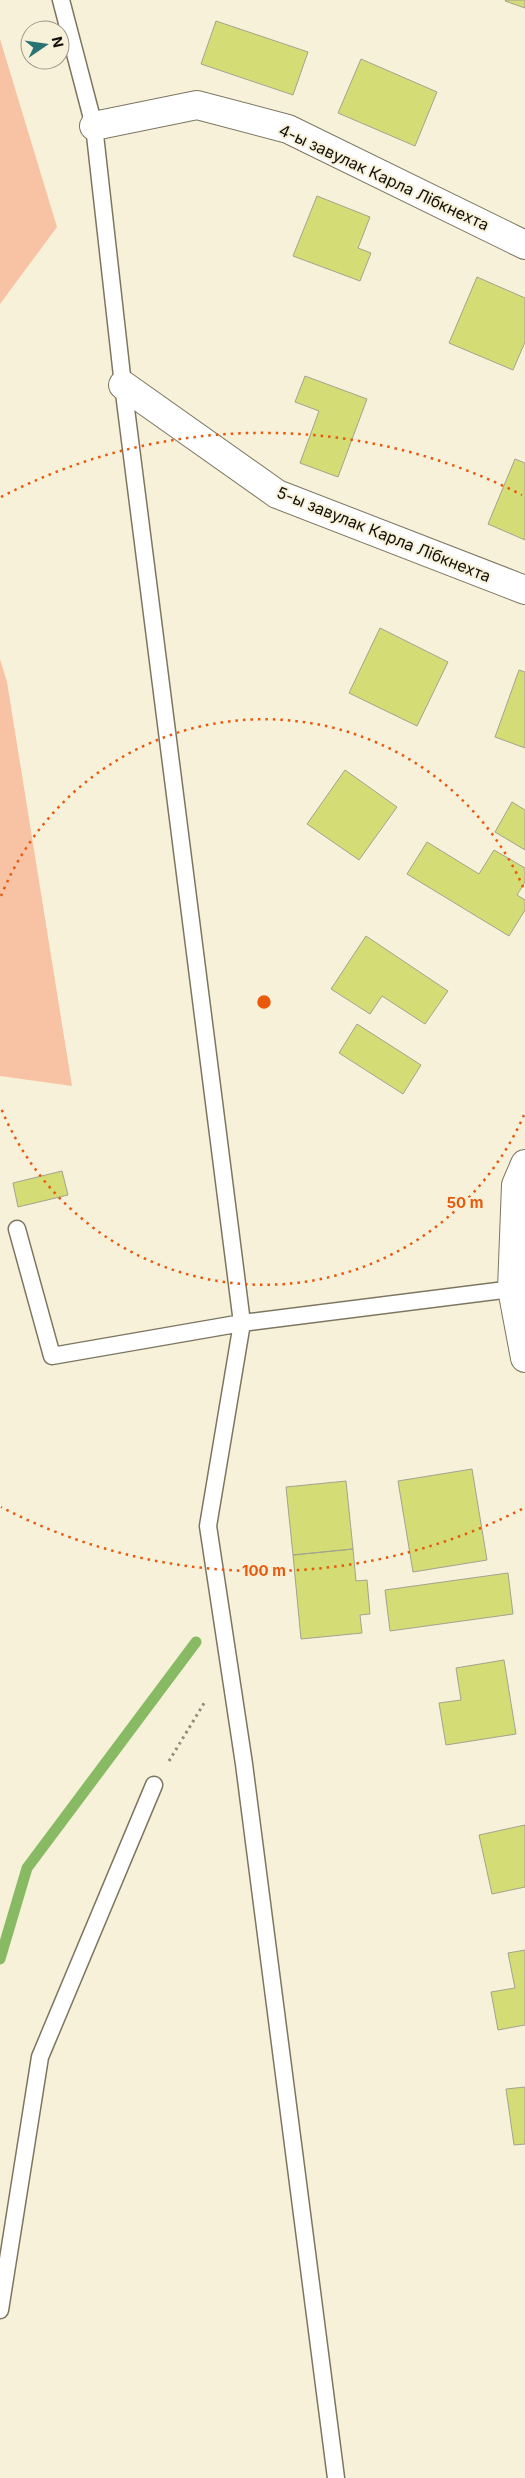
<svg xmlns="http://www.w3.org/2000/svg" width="525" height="2478" font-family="Inter,sans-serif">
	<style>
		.green { fill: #f8c3a5 }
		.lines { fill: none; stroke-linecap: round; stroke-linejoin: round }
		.stream { stroke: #88ba64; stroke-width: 11 }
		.building { fill: #d4dc76; stroke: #a1a48e }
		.service-casing { stroke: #7c7661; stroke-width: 19 }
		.minor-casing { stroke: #7c7661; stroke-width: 30 }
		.tertiary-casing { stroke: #7c7661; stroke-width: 30 }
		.path { stroke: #8f8a7a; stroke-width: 3; stroke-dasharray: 2.5 4; stroke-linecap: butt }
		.service { stroke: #fff; stroke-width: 16 }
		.minor { stroke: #fff; stroke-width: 28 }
		.tertiary { stroke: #fff; stroke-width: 28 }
		.ring { fill: none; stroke: #e8590c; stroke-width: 2.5; stroke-dasharray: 2.5 5 }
		.labels { text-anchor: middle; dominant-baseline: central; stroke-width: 4; stroke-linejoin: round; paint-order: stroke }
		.street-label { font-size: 16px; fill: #120f08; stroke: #f8f1da }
		.centre { fill: #e8590c; stroke: #f8f1da; stroke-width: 2.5 }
		.ring-label { font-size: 15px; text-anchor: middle; font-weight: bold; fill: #e8590c; stroke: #f8f1da; stroke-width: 4; stroke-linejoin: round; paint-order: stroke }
	</style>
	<rect width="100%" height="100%" fill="#f8f1da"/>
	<!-- green -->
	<path class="green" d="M0,39L57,227L0,304Z
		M0,659L7,682L72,1086L0,1076Z"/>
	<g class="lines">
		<!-- stream -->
		<path class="stream" d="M0,1959L27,1868L196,1642"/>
	</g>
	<!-- building -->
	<path class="building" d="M506,0H525V8L505,1Z
		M216,21L308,52L293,95L201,64Z
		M361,59L437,92L415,146L338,113Z
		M317,196L370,217L358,248L371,253L360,281L293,256Z
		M477,277L525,298V342L513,370L449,343Z
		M305,376L367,399L338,477L300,463L319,411L295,402Z
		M515,459L525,463V540L488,524Z
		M380,628L448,662L417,726L349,693Z
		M519,670L525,672V748L495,737Z
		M345,770L397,807L359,860L307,824Z
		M512,802L525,810V850L495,832Z
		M427,842L479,874L494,850L525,868V882L517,895L525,900V910L509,936L407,874Z
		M366,936L448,991L425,1024L382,996L370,1014L331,989Z
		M357,1024L421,1065L403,1094L339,1053Z
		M62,1171L68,1195L18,1207L13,1183Z
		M472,1469L487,1560L413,1572L398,1481Z
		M346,1481L353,1549L293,1555L286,1487Z
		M353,1549L356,1581L367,1580L370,1614L360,1615L362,1633L301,1639L293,1555Z
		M508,1573L513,1614L390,1631L385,1590Z
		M504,1660L516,1734L446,1745L439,1703L461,1700L456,1668Z
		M525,1825V1887L492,1894L479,1835Z
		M525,1950V2025L498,2030L491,1992L515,1988L508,1953Z
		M525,2087V2144L514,2145L506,2089Z"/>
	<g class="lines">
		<defs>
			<path id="service" d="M61,0L94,126L123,385L242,1323L208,1526L244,1764L336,2478
				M17,1229L52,1356L242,1323L512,1289
				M0,2310L40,2057L154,1785"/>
			<path id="minor" d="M94,126L197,105L288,129L525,245
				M123,385L277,494L525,590"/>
			<path id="tertiary" d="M525,1164L516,1185L512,1289L525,1358"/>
		</defs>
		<!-- service casing -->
		<use href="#service" class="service-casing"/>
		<!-- minor casing -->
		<use href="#minor" class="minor-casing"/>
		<!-- tertiary casing -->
		<use href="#tertiary" class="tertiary-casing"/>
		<!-- path -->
		<path class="path" d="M169,1761L206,1700"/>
		<!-- service -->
		<use href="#service" class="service"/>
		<!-- minor -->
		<use href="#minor" class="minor"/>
		<!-- tertiary -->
		<use href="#tertiary" class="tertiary"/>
	</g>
	<!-- distance rings -->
	<g class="ring">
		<path d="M524 1115A284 284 0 0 1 1 1108M1 896A284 284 0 0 1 524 889"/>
		<path d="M522 1509A569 569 0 0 1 1 1507M1 497A569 569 0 0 1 522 495"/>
	</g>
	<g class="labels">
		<!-- street labels -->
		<g class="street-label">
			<text transform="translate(384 177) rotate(25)">4-ы завулак Карла Лібкнехта</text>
			<text transform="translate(384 534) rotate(22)">5-ы завулак Карла Лібкнехта</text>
		</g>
	</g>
	<circle cx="264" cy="1002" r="8" class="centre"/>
	<g class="ring-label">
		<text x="465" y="1208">50 m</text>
		<text x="264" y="1576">100 m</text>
	</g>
	<!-- north arrow -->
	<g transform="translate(45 45) rotate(77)"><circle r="24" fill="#f8f1da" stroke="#9c9786"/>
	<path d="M0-4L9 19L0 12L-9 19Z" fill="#287373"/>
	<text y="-8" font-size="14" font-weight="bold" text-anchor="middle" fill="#120f08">N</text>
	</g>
</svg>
